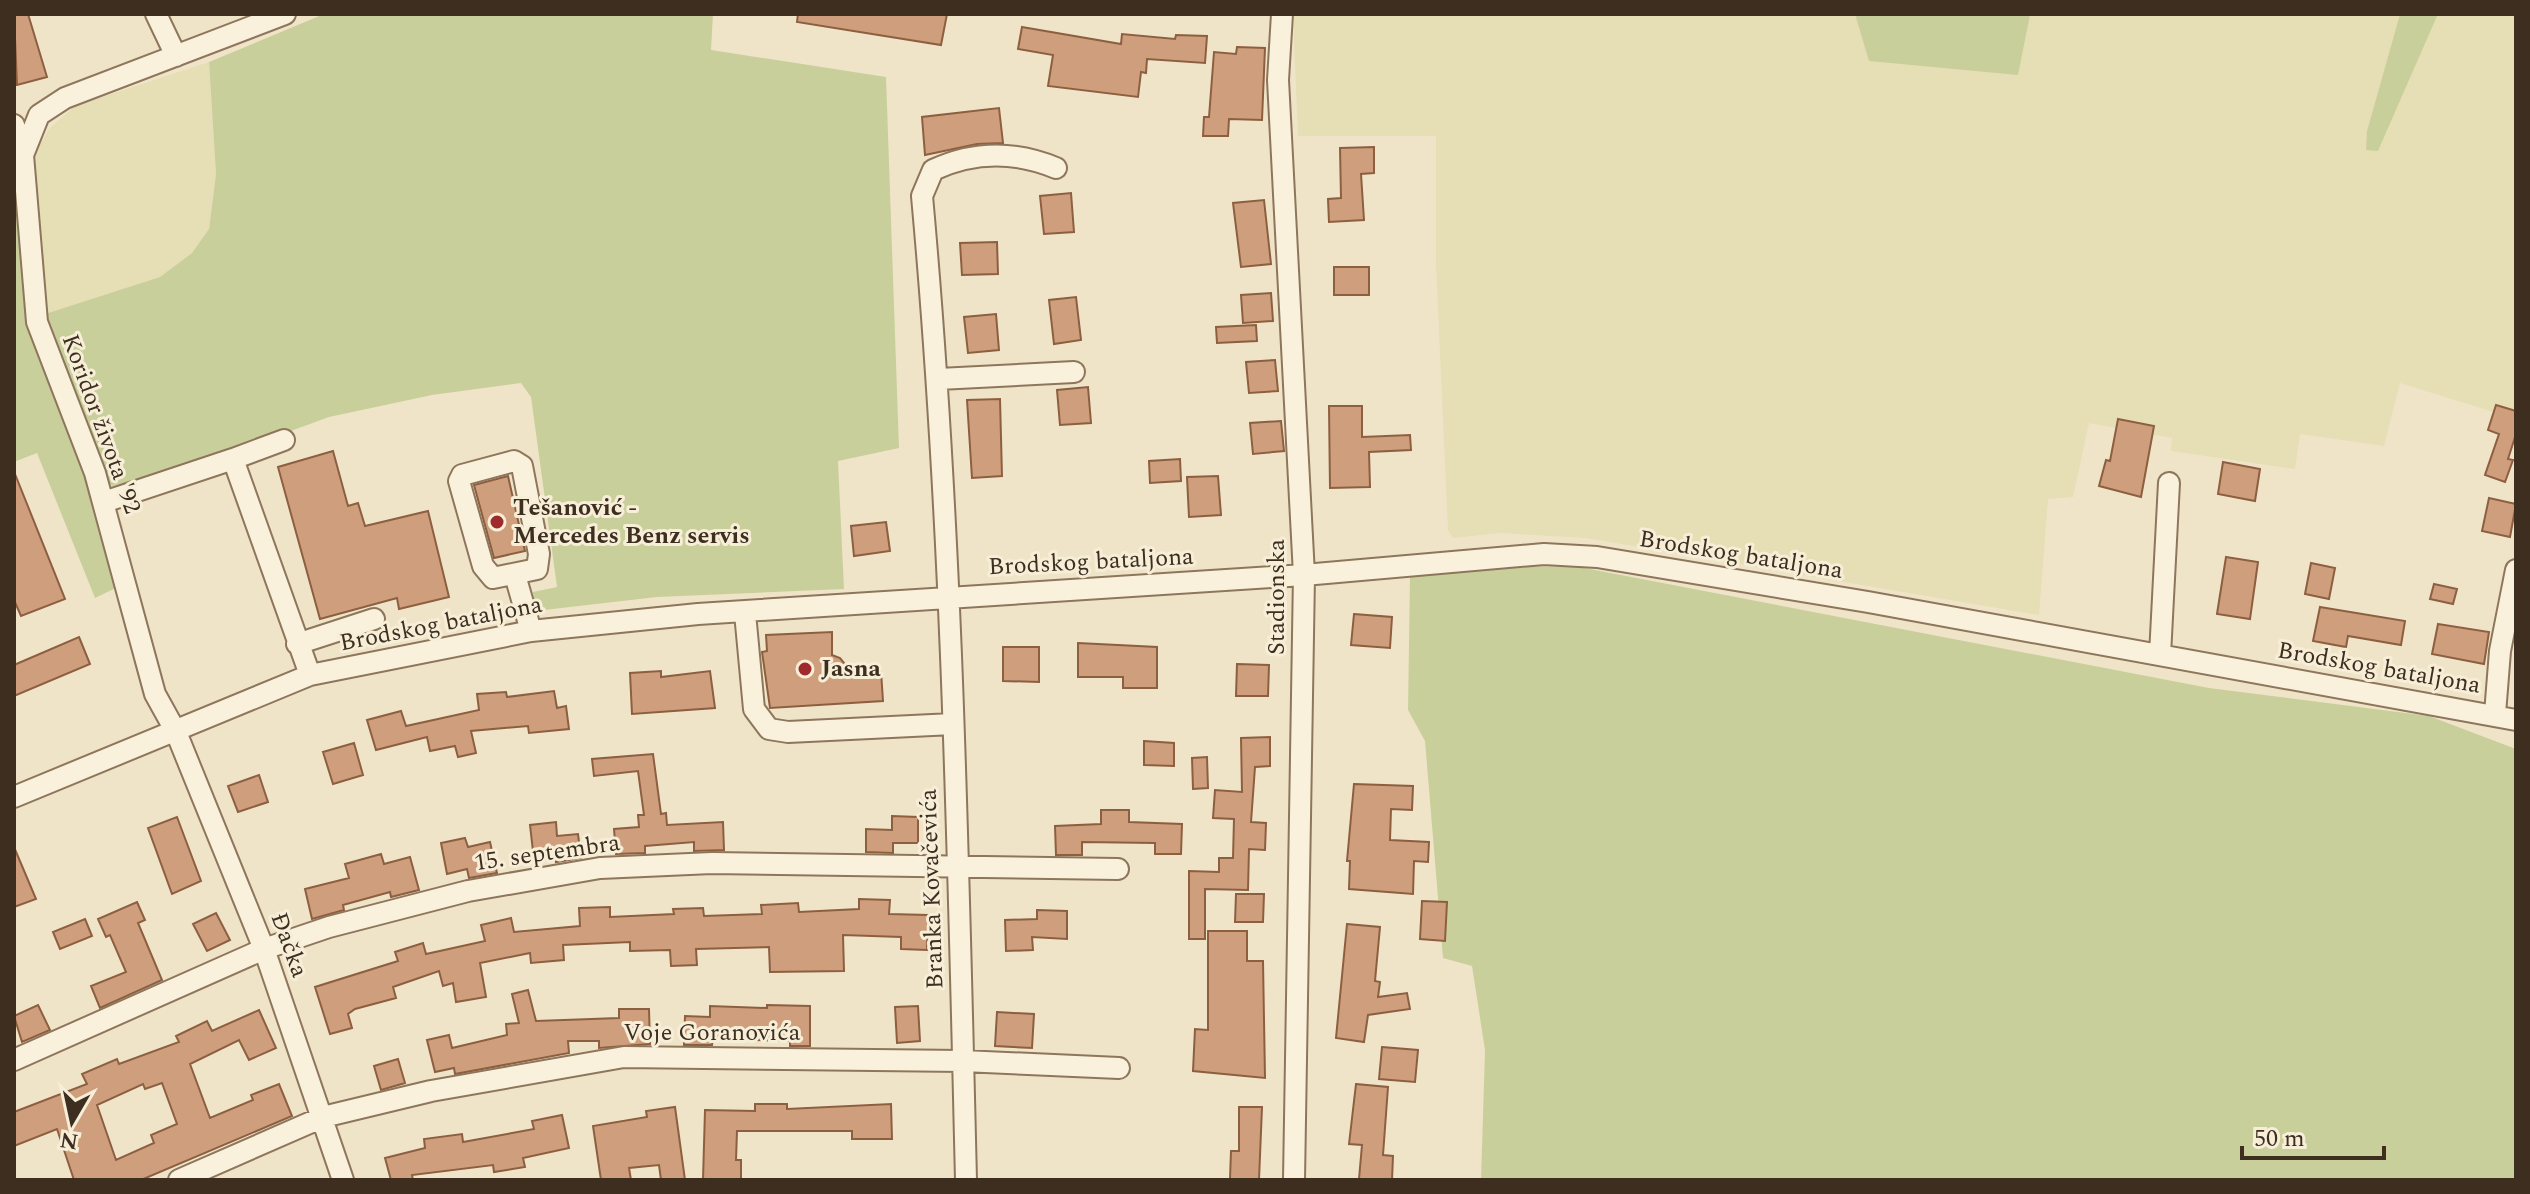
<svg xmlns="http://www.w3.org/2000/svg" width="2530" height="1194" font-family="Spectral,serif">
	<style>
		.farmland { fill: #e6deb5 }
		.green { fill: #c9cf9b }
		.building { fill: #cf9f7d; stroke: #8d5f41; stroke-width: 2; fill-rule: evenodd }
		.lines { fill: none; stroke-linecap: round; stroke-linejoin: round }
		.minor-casing { stroke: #8d765c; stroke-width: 24 }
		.minor { stroke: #faf1dc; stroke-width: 20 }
		.poi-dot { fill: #9e2a2b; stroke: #f7eed8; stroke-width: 3 }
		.labels { text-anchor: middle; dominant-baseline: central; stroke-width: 6; stroke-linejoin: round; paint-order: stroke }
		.street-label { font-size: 24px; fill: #3d2e20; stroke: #f7eed8 }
		.poi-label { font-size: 24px; font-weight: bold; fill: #3d2e20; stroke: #f7eed8; text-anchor: start }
	</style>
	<rect width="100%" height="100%" fill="#f0e4c8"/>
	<!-- farmland -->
	<path class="farmland" d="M1293,14H2400L2367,131L2378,151L2438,14H2516V419L2400,383L2384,446L2300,434L2295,469L2171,451L2172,438L2089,423L2073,497L2048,499L2039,615L1586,538L1500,533L1453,538L1448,530L1436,264V136H1298Z
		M209,62L216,174L209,229L192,253L160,277L45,314L31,170L37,150L49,129L75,106Z"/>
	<!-- green -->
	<path class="green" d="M324,14H713L711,50L886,77L899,448L838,461L844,589L657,597L544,610L535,607L533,592L557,587L531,397L521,383L432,395L329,417L214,459L112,486L102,474L45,314L160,277L192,253L209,229L216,174L209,62Z
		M1855,14H2028L2030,15L2018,75L1869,61Z
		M2400,14H2438L2378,151L2366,150L2367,131Z
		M14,205H17L25,304L33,339L95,495L118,587L95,598L37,453L14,462Z
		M1574,566L2209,688L2429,716L2516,749V1180H1481L1485,1050L1472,966L1443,958L1425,741L1408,710L1410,577L1497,567Z"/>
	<!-- building -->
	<path class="building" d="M14,14H28L47,77L17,85Z
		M798,14H947L941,45L797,22Z
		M1022,27L1121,44L1122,34L1175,39L1176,35L1207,36L1205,63L1147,59L1146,73L1141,72L1138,97L1048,86L1053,55L1018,49Z
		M1237,47L1265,48L1262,120L1229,119L1228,136H1203L1204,117H1209L1214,52L1236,54Z
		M999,108L1003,143L977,144L925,155L922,117Z
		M1374,147V173L1361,174L1364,220L1329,222L1328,199L1341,198L1340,148Z
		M1071,193L1074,232L1044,234L1040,196Z
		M1264,200L1271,264L1241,267L1233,203Z
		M997,242L998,274L962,275L960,243Z
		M1334,267H1369V295H1334Z
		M1271,293L1273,321L1243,323L1241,295Z
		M1076,297L1081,340L1054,344L1049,300Z
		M996,314L999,350L968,353L964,317Z
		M1256,325L1257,341L1217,343L1216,327Z
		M1275,360L1278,391L1249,393L1246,362Z
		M1088,387L1091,423L1060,425L1057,390Z
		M1000,399L1002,476L972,478L967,400Z
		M2496,405L2516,411V434L2508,459L2513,460L2505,482L2485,475L2499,434L2488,430Z
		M1329,406H1362V437L1410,435L1411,450L1369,452L1370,487L1330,488Z
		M2118,419L2154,426L2141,497L2099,486L2106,460L2110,461Z
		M1281,421L1284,451L1253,454L1250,423Z
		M333,451L348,506L358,503L365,526L428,511L449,597L399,609L397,598L320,619L278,467Z
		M1180,459L1181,481L1150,483L1149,461Z
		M2223,462L2260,469L2255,501L2218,494Z
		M15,474L65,599L21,616L14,600Z
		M508,476L525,551L494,558L474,485Z
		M1218,476L1221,515L1189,517L1187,477Z
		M2489,498L2516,504L2510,537L2482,531Z
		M886,522L890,551L854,556L851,526Z
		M2226,557L2258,562L2250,619L2217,614Z
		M2311,563L2335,568L2329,599L2305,594Z
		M2434,584L2457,589L2453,604L2430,599Z
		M2320,607L2405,621L2401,645L2348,636L2346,647L2313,641Z
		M1354,614L1392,617L1390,648L1351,645Z
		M2438,624L2489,632L2484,664L2432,654Z
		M832,632V655L840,658L853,674L881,671L883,701L770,708L762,652L767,651L766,635Z
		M79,637L90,664L14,696V665Z
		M1078,643L1157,647V688H1123V677H1078Z
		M1003,647H1039V682L1003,681Z
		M1237,664L1269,665L1268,696H1236Z
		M661,671V677L710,671L715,708L632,714L630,673Z
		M554,691L557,708L566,706L569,729L529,733L528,726L471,731L476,753L458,757L455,746L430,751L427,737L376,750L367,720L401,711L406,726L479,710L477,694L506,692L507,697Z
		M1270,737V766L1255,767L1251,822L1266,823L1265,850L1249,849L1248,890L1205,889V939H1189V871L1219,872V858H1233L1234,819L1213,818L1215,790L1242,792L1241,738Z
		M1144,741L1174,743V766L1144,765Z
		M354,743L363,775L333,784L323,752Z
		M653,754L661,814L666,813L667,825L723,822L724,850L694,851V842L645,846V853L616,854L614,829L639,827L638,815H644L638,771L594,776L592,759Z
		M1207,757L1208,788L1193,789L1192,758Z
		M259,775L268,802L238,812L228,786Z
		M1354,784L1413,786L1412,810L1391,809L1390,840L1429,842L1428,862L1414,861L1413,894L1349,889L1350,861H1347Z
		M1101,810H1129V822L1182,824L1181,854H1155V843L1082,842V855H1056L1055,826L1101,824Z
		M892,816L918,817V843H893V853L866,852V829L892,830Z
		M177,817L201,881L172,894L148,828Z
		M556,822L557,836L578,834L581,858L556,862L555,858L534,860L530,825Z
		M465,838L468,847L490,842L497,873L469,878L467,869L447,874L441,843Z
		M14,847L36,899L14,907Z
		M381,854L384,864L410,857L419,890L391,897L390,892L343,905L344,910L312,919L305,889L349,878L345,864Z
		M1236,894H1264L1263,922H1235Z
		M859,899L890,900L889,914L928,915L927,950L901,949V937L843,935L844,971L770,972L769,947L696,949L697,965L671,966L670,950L630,951V942L563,945L564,960L531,963L530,953L480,963L486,997L456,1002L453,983L443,986L439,971L393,987L396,998L355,1009L348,1014L352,1028L330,1034L315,987L398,961L395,952L423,943L426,954L485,941L481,925L511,918L514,932L580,926L579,908L610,907V917L674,914L673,909L703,908L704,916L762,914L761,905L798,903L799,912L859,909Z
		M1422,901L1447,902L1445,941L1420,939Z
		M137,902L145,920L138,923L162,980L100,1008L91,986L126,972L110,935L106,937L98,919Z
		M1037,910L1067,911V939L1032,937L1033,950L1006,951L1005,920L1037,919Z
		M216,913L230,940L207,951L193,924Z
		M85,919L92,936L60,949L53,932Z
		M1347,924L1380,927L1375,981L1380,982L1378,997L1407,993L1410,1009L1368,1015L1364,1042L1336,1038Z
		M1208,931H1247V961H1263L1265,1078L1193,1071L1195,1029L1208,1030Z
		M528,990L536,1021L619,1018V1009H649L650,1044L599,1048V1041H568L569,1053L455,1074L454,1068L435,1072L427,1040L449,1035L452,1048L507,1035L506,1024L519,1023L512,994Z
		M38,1005L50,1030L22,1042L14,1016Z
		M767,1005L810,1006V1046H790V1041L713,1039L712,1045H684L685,1016L710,1017V1006L767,1008Z
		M918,1006L920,1041L897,1043L895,1007Z
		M259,1010L276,1048L249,1060L239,1040L190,1064L210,1118L253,1100L251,1095L279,1084L292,1116L141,1180H74L57,1129L14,1146V1112L87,1084L82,1074L117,1059L119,1064L179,1042L176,1036L207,1021L212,1031ZM162,1083L177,1124L151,1135L154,1143L116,1160L97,1105L143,1084L145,1089Z
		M997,1012L1034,1014L1032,1048L995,1046Z
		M1382,1047L1418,1050L1415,1082L1379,1079Z
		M398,1059L405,1083L381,1090L374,1066Z
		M1356,1084L1388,1087L1383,1155L1393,1156L1392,1180L1359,1179L1362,1145L1349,1144Z
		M755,1104H787V1109L891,1104L892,1139H852V1131H737L736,1160H741V1180H703L705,1110L755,1111Z
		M675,1107L685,1180H661L659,1165L629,1168L631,1180H601L593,1126L647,1117L646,1111Z
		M1239,1107H1262L1259,1180L1230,1179L1231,1151H1239Z
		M562,1115L569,1148L523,1158L525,1167L494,1172L493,1165L412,1175L413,1180H391L385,1158L425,1148L424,1139L462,1134L463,1142L534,1129L532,1121Z"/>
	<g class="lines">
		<defs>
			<path id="minor" d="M156,14L176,56
				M1282,14L1278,80L1304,575L1294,1180
				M14,125L23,155L37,322L95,473L155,694L176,732L264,949L343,1180
				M23,155L39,115L65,98L285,14
				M939,379L1074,372
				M233,459L284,440
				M514,461L522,466L539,554L537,569L493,578L483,566L459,481L462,475Z
				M104,502L233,459L310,675
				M515,575L531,631
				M745,613L754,709L769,729L788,732L953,724
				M297,644L374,619
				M2160,655L2169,483
				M2495,714L2500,651L2516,570
				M14,797L310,675L531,631L698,614L1304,575L1544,554L1597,557L1868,602L2516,720
				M14,1060L264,949L329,927L468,891L600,868L712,863L1118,869
				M179,1180L323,1117L431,1091L624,1057L963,1061L1119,1068
				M966,1180C958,852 952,523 922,196L933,170C974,151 1015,151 1056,168"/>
		</defs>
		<!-- minor casing -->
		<use href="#minor" class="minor-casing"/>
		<!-- minor -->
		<use href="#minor" class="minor"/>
	</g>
	<!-- markers -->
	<g class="poi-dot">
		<circle cx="497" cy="522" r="8"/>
		<circle cx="805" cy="669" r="8"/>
	</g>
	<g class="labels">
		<!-- street labels -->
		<g class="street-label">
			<text transform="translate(101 424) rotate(70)">Koridor života '92</text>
			<text transform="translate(1741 555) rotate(9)">Brodskog bataljona</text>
			<text transform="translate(1091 562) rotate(-3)">Brodskog bataljona</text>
			<text transform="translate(1277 597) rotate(-90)">Stadionska</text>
			<text transform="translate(441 624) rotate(-11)">Brodskog bataljona</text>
			<text transform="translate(2379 668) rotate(10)">Brodskog bataljona</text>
			<text transform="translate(547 853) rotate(-8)">15. septembra</text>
			<text transform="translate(932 889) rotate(-92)">Branka Kovačevića</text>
			<text transform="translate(289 945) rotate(70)">Đačka</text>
			<text x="712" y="1033">Voje Goranovića</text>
		</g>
		<!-- poi labels -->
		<g class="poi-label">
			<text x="513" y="508">Tešanović -<tspan x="513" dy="28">Mercedes Benz servis</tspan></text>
			<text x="821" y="669">Jasna</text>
		</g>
	</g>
	<!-- border -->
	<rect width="2530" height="1194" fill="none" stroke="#3d2e20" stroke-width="32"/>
	<!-- north arrow -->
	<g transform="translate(72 1122) rotate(189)" stroke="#f7eed8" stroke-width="6" paint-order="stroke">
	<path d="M0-6L14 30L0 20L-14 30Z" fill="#3d2e20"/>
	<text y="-12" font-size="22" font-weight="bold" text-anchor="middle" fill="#3d2e20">N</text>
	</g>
	<!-- scale -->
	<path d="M2242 1146v12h142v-12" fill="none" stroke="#3d2e20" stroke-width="4"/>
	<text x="2254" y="1146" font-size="24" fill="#3d2e20" stroke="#f7eed8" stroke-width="6" paint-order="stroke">50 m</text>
</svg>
